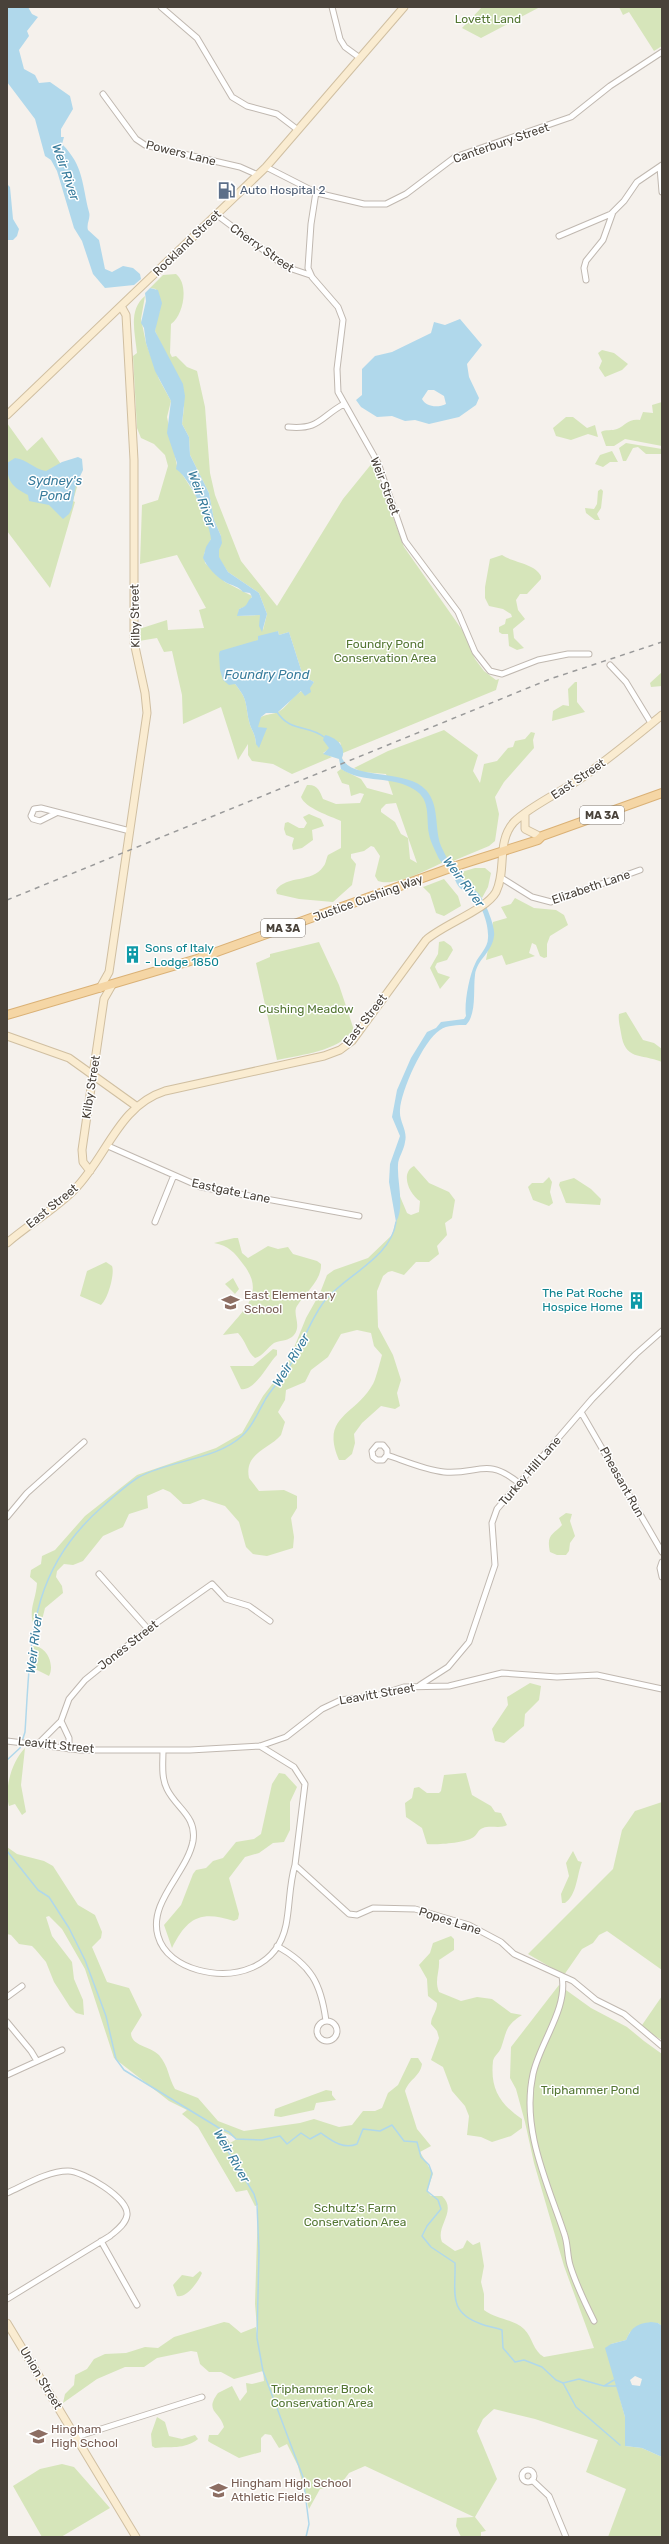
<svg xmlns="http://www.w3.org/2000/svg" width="669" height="2544" font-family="Rubik,sans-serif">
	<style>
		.green { fill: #d6e5ba; fill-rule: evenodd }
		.water { fill: #b0d8eb; fill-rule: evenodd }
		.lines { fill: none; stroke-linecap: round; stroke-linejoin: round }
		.stream { stroke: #b0d8eb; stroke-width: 1.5 }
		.street-casing { stroke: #c0b8b0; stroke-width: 7 }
		.secondary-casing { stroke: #d0bfa1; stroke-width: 9 }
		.primary-casing { stroke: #dab176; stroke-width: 10 }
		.street { stroke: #fff; stroke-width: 5 }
		.secondary { stroke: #faecd1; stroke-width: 7 }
		.primary { stroke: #f5d6a5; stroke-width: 8 }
		.rail { stroke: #9a9a9a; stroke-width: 1.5; stroke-dasharray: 5 5; stroke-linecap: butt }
		.labels { text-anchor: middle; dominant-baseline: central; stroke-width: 3; stroke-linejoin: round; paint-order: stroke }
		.shield { fill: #fff; stroke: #807b75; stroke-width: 1 }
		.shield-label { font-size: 11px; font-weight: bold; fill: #49423a }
		.park-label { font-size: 12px; fill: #537632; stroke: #fff }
		.street-label { font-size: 12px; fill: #49423a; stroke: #fff }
		.service-label { font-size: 12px; fill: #4e5e75; stroke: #fff; text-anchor: start }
		.culture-label { font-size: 12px; fill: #0d838f; stroke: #fff; text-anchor: start }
		.education-label { font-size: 12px; fill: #785e54; stroke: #fff; text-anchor: start }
		.water-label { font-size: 13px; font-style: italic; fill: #387c9c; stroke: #fff }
	</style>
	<rect width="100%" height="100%" fill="#f5f1ec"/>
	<!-- green -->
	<path class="green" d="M482,7H540L481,38L462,28Z
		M619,7H662V46L654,51L629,12L623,15Z
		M176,274C189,284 184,315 171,324L170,353L172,357L176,356L187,367L197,371L205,407L210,473L215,495L241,561L277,606L343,499L373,462L404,547L465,634L475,659L484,671L496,680L499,679L496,690L343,753L340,742L323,753L332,757L292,774L273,764L252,761L248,755V744L238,760L221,707L183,724L182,695L172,651L164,652L157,638L139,641V629L167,620L168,630L204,628L199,610L206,608L177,555L140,564L142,505L158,500L168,466L165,455L154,444L141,438L137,428L133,356L137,353C135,332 128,310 145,296L141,319L146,343L159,379L171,401L167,417L177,466L203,507L211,534V539L204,554L205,563L225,582L252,596L247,606L239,609L238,616L260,615L263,630L267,614L259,593L228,572L218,557L221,536L214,520L209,493L190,455L189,437L182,424L184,407L167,356L155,331L157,315L160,311L156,289L150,288L163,275ZM278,631L279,635L289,632L303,676L314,682C309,690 303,689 296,695C290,700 285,709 278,712C269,716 256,713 258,727L260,728L256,744C255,731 251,731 249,721C245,702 248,700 235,684L258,640Z
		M602,350L614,353L628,364L622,370L605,377L599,368L602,361L598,353Z
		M662,402V446L625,439L614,446H606L601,432C606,429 612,431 617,429C626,425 629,418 640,420L643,412L653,413L652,405Z
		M566,417H573L587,428L595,425L598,437L588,434L571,440L556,436L553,428Z
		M7,423L27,451L42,437L77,487L73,501L75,502L50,588L7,531Z
		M626,443L662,449V454H646L638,447L633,448L626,461H623L619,448Z
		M612,451L618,462H610L603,467L595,464L600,455Z
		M601,489L603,491L601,508L597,514L600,520H595L586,513L585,508L594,509L597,504L598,491Z
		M502,555C514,563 534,563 541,576V579L527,594H520L516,600L518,610L525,619L513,629L514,638L524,648L517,650L509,646L508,634H502L499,632V627L505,624L506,619L512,617L511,614L503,609L489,606L485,598V587L490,559Z
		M662,672V686L651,687L650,683Z
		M575,682H577V702L585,712L552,721L553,711L563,705L569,706L568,689Z
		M444,730L478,755L473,771L480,783L484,764L497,761L508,748L513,747L515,741L525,739L531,732L535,733L533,740L534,748L504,782L495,797L499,814L495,841L489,846L453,861L448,860C434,866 396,888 378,881L375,876L380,856L374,847L371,846L364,851L351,854V858L356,864L352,885L333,902L299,899L277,894L276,890C287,875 312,883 323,867C326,864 326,859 328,855L341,848V821C330,816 305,808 301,797L307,785C318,784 320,792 323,799L336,804L360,803L364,794L360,793L351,796L349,785L342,783L337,772L341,769L361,779L367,788L393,795L386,774L362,772L354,768L388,751ZM396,803L417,863L410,859L408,838L401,834L395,822L381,812V809L386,804Z
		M309,814L321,819L324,826L312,830L313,840L302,848L293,850L292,845L294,838L286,835L284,829L285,823L288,822L299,828H304L307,823L303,817Z
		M475,868H485L491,873L488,887L482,898L458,873Z
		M444,879L458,896L461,906L444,916L436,913L430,894L423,887Z
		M515,898L534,908L556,910L564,915L568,925L550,936L547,944V957L544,958L540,956L536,945L532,943L529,953L535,956L506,965L502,955L486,960L493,922L507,918L501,907L511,904Z
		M444,941L451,946L453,950L447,960L437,963L435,967L438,973L450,977L440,989L430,968L438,954L439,942Z
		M319,942L339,985L354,1030C336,1052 304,1054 277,1060L256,963L270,957V954Z
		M626,1012L643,1040L654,1043L662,1049V1062C640,1053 625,1061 621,1033C620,1026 618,1021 619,1014Z
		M414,1166L429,1183L449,1192L455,1200L452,1218L445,1223L447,1235L437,1246L439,1254L429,1262H416L404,1275L392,1271L388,1272L383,1276L377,1291L378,1327L393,1355L401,1380L397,1393L400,1406L395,1409L381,1406L362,1423L354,1434L355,1443L352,1454L345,1460H339C320,1416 355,1416 373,1384C375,1382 381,1359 382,1355L374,1346L371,1333L357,1330L341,1334L328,1357L311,1370L305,1382L286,1390L285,1400L278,1412L285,1422L281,1435C268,1450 244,1453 249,1478L259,1491L284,1490L297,1496V1508L291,1518L294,1537L293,1548L267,1556L253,1554L246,1547L239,1522L225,1506L203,1499L190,1504H183L170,1492L163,1489L147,1496L148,1508L129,1514L123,1527L103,1536L83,1561L73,1565L64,1564L57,1571L56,1577L62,1586L63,1593L45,1608L42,1620L35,1628C27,1611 36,1601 37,1583L30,1577L31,1570L41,1564L42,1556L55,1550L85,1516L137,1475L216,1448L242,1433L263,1396L287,1365L306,1318L320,1293L327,1275L334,1270L368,1258L392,1235L400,1207L399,1194L407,1213L411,1215L419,1212L420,1201C409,1194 400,1173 414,1166Z
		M549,1177L552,1182L550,1192L553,1203L549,1206L533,1200L528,1187L532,1183H543Z
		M574,1178L591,1189L601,1199L600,1205L566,1203L559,1185L560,1182Z
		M234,1238H238L242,1253L248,1258L268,1246L278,1249L288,1247L293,1254L317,1261L321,1264C322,1280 305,1293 297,1306C292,1314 302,1325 294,1335C289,1341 281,1340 274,1343C268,1347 263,1356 255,1358C247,1352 246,1341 238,1333L223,1335C242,1311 267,1294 243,1264C234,1252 229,1246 214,1243Z
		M106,1262L112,1266C115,1274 108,1299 101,1305L80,1296L87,1271Z
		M233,1278L239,1289L235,1294L225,1284Z
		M273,1349L277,1350V1355C269,1362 255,1392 241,1389L230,1366H253Z
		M566,1513L572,1514L570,1521L575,1536L570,1543L569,1551L566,1555H557L550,1552C546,1534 553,1535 562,1525L559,1518Z
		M32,1646C47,1645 55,1665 49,1676L35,1669H30Z
		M530,1683L541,1686L539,1700L525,1714L524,1726L504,1743L495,1741L492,1729L508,1705L507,1697Z
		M25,1748L21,1785L26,1812L22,1815L15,1804L9,1806C4,1788 12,1761 25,1748Z
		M279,1773L285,1774L297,1787L290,1802V1830L284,1842L273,1843L259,1853L245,1857L229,1878L239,1914L238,1919L234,1921C200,1910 187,1918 172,1948L164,1925L181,1905L193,1874L196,1870L206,1868L213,1861L223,1858L236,1842L254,1839L261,1834L272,1784Z
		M466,1773L472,1795L491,1806L495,1812L501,1813L507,1825C501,1829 490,1825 483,1828C478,1829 477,1836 472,1838C464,1843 436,1845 427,1844L422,1828L406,1817L405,1803L412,1798L414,1788L419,1787L427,1793H439L441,1791L444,1775Z
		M662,1802V1970L607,1931L599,1935L593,1943L582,1949L564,1975L528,1954L613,1869L622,1830L635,1811Z
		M7,1847L17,1854L44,1861L53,1866L78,1905L95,1915L102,1932L101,1938L92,1947L107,1982L129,1988L142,2015L131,2033C131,2046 150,2046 159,2055C169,2067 168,2077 175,2089L198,2098L218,2121L244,2131L300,2123L314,2119L339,2127L352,2125L363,2111H375L382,2108L388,2093L398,2085L411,2058H418L422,2064C420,2077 409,2079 405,2091L417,2129L431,2146L420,2152L433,2174L427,2191L431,2196H442C458,2211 435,2226 442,2242L455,2251L463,2248L467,2240L473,2245L480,2242L484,2266L481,2282L484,2294V2310C496,2319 513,2319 524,2329C533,2338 533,2351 544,2357L594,2348L564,2266L534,2163L525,2122L516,2089L510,2078L511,2047L559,1985L591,2008L627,2027L644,2041L662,2054V2326L658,2323L630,2332L626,2340L611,2344V2365L625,2417V2446L642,2448L662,2457V2537H608L626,2489L586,2472L598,2440L535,2419L494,2409L483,2419L477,2431L497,2479L475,2517L486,2531L481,2532V2537H461L456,2526L457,2518L474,2517L365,2466L349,2473L340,2485L320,2489L309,2509L298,2466L287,2444L279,2448L271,2435L265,2434L261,2438V2452L239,2458L211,2443L208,2441L209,2435H218L224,2427C220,2411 204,2412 218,2393L232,2386L240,2401L247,2392L246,2383L252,2384L264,2381L263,2371L234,2379L221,2372H209L200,2364L197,2352L191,2351L157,2358L144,2367H125L97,2379L63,2403L65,2394L74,2385L75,2375L87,2369L94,2359L105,2354L126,2353L145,2347L158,2348L174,2337L224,2322L229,2323L241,2333L256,2327L258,2340L255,2304L258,2205L255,2206L247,2190L236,2192L198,2127L182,2114L187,2110L169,2101L114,2058L85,1969L62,1929L49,1916L46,1917L52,1936L72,1962L74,1979L83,2000L84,2015L76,2013L70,2007L54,1982L46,1962L35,1949L32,1946L19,1944L11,1935L7,1934ZM222,2131L237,2139L230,2143Z
		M573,1851L578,1861L582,1862C577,1874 577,1895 565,1903H562L561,1894L569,1876L566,1863Z
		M451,1936L454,1939V1950L439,1960C440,1972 434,1980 439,1992L461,2001L477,1997L492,1999L511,2013L522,2015C505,2026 507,2031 501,2048C499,2053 494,2056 493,2061C490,2089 500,2104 522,2119V2128L511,2136L492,2142L481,2137L467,2135L469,2116L465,2106L452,2091L443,2067L431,2060L439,2038L437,2031L431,2024C431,2016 437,2012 437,2003L428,1996L427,1979L419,1965L430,1953L433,1943Z
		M662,1996V2040L640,2028Z
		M326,2090L332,2091V2095L336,2100L316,2103L314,2110L281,2117L274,2116L275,2109Z
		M200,2271L202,2273C199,2281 186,2299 177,2296L173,2285L182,2275L193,2277Z
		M157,2417L165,2422L169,2436L182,2439L195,2435L198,2439C184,2450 170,2446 155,2448L152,2446L151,2434Z
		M62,2464L74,2467L110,2508L61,2537H42L13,2486L40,2469Z"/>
	<!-- water -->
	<path class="water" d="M7,7H28L32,14L38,17L27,31L29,36L19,50L24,69L35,75L39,83L50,82L70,96L73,109L61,129V137H64L62,144C84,166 82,185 89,212C91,218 86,224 88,230L99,240L105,269L112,272L123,266L133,268L140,274L141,279L134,285L105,288L93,274L82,241L74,228L57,171L51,160L45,156L35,119L7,82Z
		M7,184L10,187L13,219L19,229L17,236L13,240H7Z
		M150,288L158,290L162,303L155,331L183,384L185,396L182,424L189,437L190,455L209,493L214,520L221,536L222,543L219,550V557L228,572L259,593L267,614L262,632L259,626L260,615L237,616L239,609C250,605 245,603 252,597L250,593L243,592C238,586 233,586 227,583C217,578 207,567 203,558L206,547L211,539C209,521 191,479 176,469L177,463L167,433L171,401L155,371L146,343L144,328L141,323L146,301L145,293Z
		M460,319L482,345L467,364L469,377L479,398L476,405L459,417L429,424L415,420L405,421L392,416L377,417L361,407L356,400L362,395V369L375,356L392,352L431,333L434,322L445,325ZM428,390H434L444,396L446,404C438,408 426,407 422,399Z
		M78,457L82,459L83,470L76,485L72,508L69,514L63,519L49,505L29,501L28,495C12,487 7,481 7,463L15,458C28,460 34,469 46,471L62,462Z
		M278,631L279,635L289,632L303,676L314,682L310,688L311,692L305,696L301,691L277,713H266L261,717L258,727L267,728L259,748L256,744C255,731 251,731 249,721C245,702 248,700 235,684L229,685L223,680L220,670L219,654L220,651L258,640V636Z
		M325,735C335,737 347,746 342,758C352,781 406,768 426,790C440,806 434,827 441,846C445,854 449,863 454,870C460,878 470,885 478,893C484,899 496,927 494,936C492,953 477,959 475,975C473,989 477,1014 466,1025C458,1025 447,1025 440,1030C423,1041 401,1091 400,1110C399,1122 408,1130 405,1142C404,1150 398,1158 398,1165C397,1183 405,1207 396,1222L389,1182L390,1164L400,1136L392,1117L397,1090L411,1058L427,1032L436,1028L441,1022L464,1019L466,1016C464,1004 469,976 475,964C478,956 488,948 488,938C489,925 482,904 472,896C469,892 463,891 460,888C455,883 454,874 449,870C445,864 441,863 438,857C435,850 430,841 429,834C426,818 431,800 415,790C393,775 363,784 341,769L339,759L323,754L329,748L323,740Z
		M651,2322L658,2323L662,2326V2457L642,2448L625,2446V2417L605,2348L611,2344L626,2340C632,2327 636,2324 651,2322ZM635,2376L642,2379L640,2386L632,2385L630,2380Z"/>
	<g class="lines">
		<!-- stream -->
		<path class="stream" d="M277,712C291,733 308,724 324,737
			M7,1760L20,1748L25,1732C31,1641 28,1572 102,1507C113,1497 126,1485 139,1477C170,1460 216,1460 242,1436C253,1426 257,1414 264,1402C270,1390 281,1380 288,1369C301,1348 308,1324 323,1303C343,1276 391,1259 396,1222
			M7,1851L38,1890L49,1897L69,1928L85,1960L106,2016L116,2059L124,2070L219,2128L220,2138L254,2194L257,2204L259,2252L257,2338L263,2371L303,2477L309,2524L306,2537
			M219,2128L229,2132L236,2139L262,2140L280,2136L287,2144L301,2133L310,2139L321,2133C331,2140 343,2150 357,2144L363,2129L380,2131L392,2125L404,2141L417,2142L421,2157L429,2165L432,2173L427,2191L438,2200L441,2209L427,2226L422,2236L431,2247L455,2263C456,2292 447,2312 481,2324C488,2327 495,2327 502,2330L503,2348L515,2362L524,2360L542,2367L556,2380L563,2383L579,2379L604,2386L614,2380
			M563,2383L576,2407L620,2445
			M604,2386H618"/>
		<defs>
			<path id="street" d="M161,7L197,38L232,97L247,106L277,114L298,130
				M332,7L340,39L345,47L360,58
				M103,94L136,139L145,145L240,167L258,175
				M266,167L317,193L364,204H386L406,194L455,157L571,117L610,86L662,52
				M660,167L662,192
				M316,192L311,224L308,268L312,277L338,307L343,320L337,369L338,392L378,463L405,541L458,612L475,652L490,671L502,674L538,660L568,654H589
				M217,215L286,267L310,275
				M559,236L611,214L624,201L637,182L662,165
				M586,280L584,268L586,261L603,240L613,212
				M288,427C320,430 320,417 344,404
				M610,665L626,682L651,723
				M56,813L40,821L33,819L31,816L34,809L41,808L130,831
				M500,877L532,897L551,902L640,870
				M108,1146L201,1187L359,1216
				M155,1222L174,1175
				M581,1412L662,1552
				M387,1455L383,1460H377L373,1457L372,1451L377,1445H383L387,1450V1455C405,1461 425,1470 444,1472C479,1475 486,1456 520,1484
				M7,1517L27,1493L84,1442
				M662,1562L660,1568L662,1577
				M99,1574L148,1629
				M420,1685L448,1667L469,1642L495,1565L492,1523L497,1509L592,1399L636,1354L662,1331
				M7,1741L80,1750H190L260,1746L286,1737L322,1709L341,1700L379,1695L404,1687L449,1686L502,1673L557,1677L597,1675L662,1689
				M38,1744L61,1721
				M260,1746L294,1767L305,1784L295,1865L349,1914L357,1915L373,1908L415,1909L469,1925L501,1942L514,1954L573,1981L596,2000L624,2014L662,2046
				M69,1749V1738L61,1721L69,1699L85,1680L148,1629L212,1584L226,1599L249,1606L270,1621
				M163,1750C163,1763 161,1777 167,1789C176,1808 197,1816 193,1841C187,1873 148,1902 158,1936C163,1954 180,1965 198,1970C235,1980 277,1968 286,1925C290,1905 289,1885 295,1865
				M277,1946C311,1965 321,1983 326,2021
				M562,1976C568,2009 540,2042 533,2074C521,2129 547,2182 564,2233C568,2243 567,2255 570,2265C576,2285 585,2303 594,2321
				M7,1997L22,1986
				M317 2031a10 10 0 1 1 20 0a10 10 0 1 1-20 0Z
				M7,2022L31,2051L37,2061
				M7,2075L62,2050
				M7,2193C25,2185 48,2171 68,2171C83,2171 129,2198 127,2215C126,2224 116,2231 110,2236L7,2299
				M101,2241L137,2305
				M76,2437L202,2397
				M522 2476a6 6 0 1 1 12 0a6 6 0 1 1-12 0Z
				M532,2480L549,2496L566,2537"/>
			<path id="secondary" d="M7,415L266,167L404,7
				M525,814V829L537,835
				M100,988L109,972L147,713L145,693L134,642V460L126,315L121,306
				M7,1036L69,1058L136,1106
				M90,1171L83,1162L82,1150L104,999L112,985
				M7,1243C29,1224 54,1210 74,1190C107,1157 118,1106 165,1091L324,1056L340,1050L352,1041L426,940C444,924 486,910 496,892C507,870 496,842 514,822C530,806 561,792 580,779C609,759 635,737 662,715
				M7,2323L136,2537"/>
			<path id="primary" d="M7,1015L197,959L453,867L538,840L542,836L662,793"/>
		</defs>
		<!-- street casing -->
		<use href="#street" class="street-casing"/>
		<!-- secondary casing -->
		<use href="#secondary" class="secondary-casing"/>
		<!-- primary casing -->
		<use href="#primary" class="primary-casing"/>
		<!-- street -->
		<use href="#street" class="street"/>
		<!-- secondary -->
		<use href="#secondary" class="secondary"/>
		<!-- primary -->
		<use href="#primary" class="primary"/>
		<!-- rail -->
		<path class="rail" d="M7,900L550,679L662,642"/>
	</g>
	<!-- icons -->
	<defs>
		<symbol id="fuel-bare" viewBox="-9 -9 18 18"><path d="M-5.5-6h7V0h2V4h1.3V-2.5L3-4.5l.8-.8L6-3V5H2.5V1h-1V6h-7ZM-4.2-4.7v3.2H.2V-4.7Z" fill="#5c6f8a" stroke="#fff" stroke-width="2.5" paint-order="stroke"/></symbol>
		<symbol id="building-bare" viewBox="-9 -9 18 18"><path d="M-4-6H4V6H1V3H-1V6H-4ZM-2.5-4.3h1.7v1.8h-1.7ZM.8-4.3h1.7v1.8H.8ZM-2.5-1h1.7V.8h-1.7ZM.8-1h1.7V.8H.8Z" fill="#0f9aa8" stroke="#fff" stroke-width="2.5" paint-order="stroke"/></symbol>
		<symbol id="school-bare" viewBox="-9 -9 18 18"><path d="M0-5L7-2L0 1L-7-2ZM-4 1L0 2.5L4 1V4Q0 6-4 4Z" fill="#8d6e63" stroke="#fff" stroke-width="2.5" paint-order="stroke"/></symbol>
	</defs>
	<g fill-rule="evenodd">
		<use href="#fuel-bare" x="214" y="178" width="25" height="25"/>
		<use href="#building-bare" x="120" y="942" width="25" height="25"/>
		<use href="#building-bare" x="624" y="1288" width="25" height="25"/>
		<use href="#school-bare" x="218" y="1290" width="25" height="25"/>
		<use href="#school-bare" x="26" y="2424" width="25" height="25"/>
		<use href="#school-bare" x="206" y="2478" width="25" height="25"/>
	</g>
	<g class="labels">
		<!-- shield labels -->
		<g class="shield">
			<rect x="580" y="806" width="44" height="18" rx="3"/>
			<rect x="261" y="919" width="44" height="18" rx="3"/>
		</g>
		<g class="shield-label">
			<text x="602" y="815">MA 3A</text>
			<text x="283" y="928">MA 3A</text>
		</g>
		<!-- park labels -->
		<g class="park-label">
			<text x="488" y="19">Lovett Land</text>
			<text x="385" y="644">Foundry Pond<tspan x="385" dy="14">Conservation Area</tspan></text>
			<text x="306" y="1009">Cushing Meadow</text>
			<text x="590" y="2090">Triphammer Pond</text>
			<text x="355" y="2208">Schultz's Farm<tspan x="355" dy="14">Conservation Area</tspan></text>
			<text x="322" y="2389">Triphammer Brook<tspan x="322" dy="14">Conservation Area</tspan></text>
		</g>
		<!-- street labels -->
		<g class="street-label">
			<text transform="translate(501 143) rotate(-19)">Canterbury Street</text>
			<text transform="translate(181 153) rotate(14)">Powers Lane</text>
			<text transform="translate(187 243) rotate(-44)">Rockland Street</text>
			<text transform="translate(262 248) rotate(35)">Cherry Street</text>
			<text transform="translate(385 486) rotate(69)">Weir Street</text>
			<text transform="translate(135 616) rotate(-91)">Kilby Street</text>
			<text transform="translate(578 779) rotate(-34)">East Street</text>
			<text transform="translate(591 887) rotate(-19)">Elizabeth Lane</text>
			<text transform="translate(368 898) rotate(-20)">Justice Cushing Way</text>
			<text transform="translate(365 1020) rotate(-52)">East Street</text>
			<text transform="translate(91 1087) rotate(-81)">Kilby Street</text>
			<text transform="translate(231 1191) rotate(12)">Eastgate Lane</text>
			<text transform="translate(52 1206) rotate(-39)">East Street</text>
			<text transform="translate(530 1471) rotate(-49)">Turkey Hill Lane</text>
			<text transform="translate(622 1482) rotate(61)">Pheasant Run</text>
			<text transform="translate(128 1645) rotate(-38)">Jones Street</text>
			<text transform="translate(377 1694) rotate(-10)">Leavitt Street</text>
			<text transform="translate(56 1745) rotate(6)">Leavitt Street</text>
			<text transform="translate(450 1921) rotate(18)">Popes Lane</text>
			<text transform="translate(41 2378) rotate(59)">Union Street</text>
		</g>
		<!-- service labels -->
		<g class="service-label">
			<text x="240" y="190">Auto Hospital 2</text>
		</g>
		<!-- culture labels -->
		<g class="culture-label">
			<text x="145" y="948">Sons of Italy<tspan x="145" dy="14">- Lodge 1850</tspan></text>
			<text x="623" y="1293" text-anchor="end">The Pat Roche<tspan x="623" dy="14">Hospice Home</tspan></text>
		</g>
		<!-- education labels -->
		<g class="education-label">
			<text x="244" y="1295">East Elementary<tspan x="244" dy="14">School</tspan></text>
			<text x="51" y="2429">Hingham<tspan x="51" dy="14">High School</tspan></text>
			<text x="231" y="2483">Hingham High School<tspan x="231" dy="14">Athletic Fields</tspan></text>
		</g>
		<!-- water labels -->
		<g class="water-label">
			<text transform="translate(66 172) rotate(71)">Weir River</text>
			<text x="55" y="480">Sydney's<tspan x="55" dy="15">Pond</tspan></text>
			<text transform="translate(202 499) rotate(71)">Weir River</text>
			<text x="267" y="674">Foundry Pond</text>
			<text transform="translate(464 882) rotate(53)">Weir River</text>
			<text transform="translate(291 1360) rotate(-59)">Weir River</text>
			<text transform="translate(34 1644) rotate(-83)">Weir River</text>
			<text transform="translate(232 2156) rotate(60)">Weir River</text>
		</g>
	</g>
	<!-- border -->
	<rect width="669" height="2544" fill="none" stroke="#49423a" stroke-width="16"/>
</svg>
